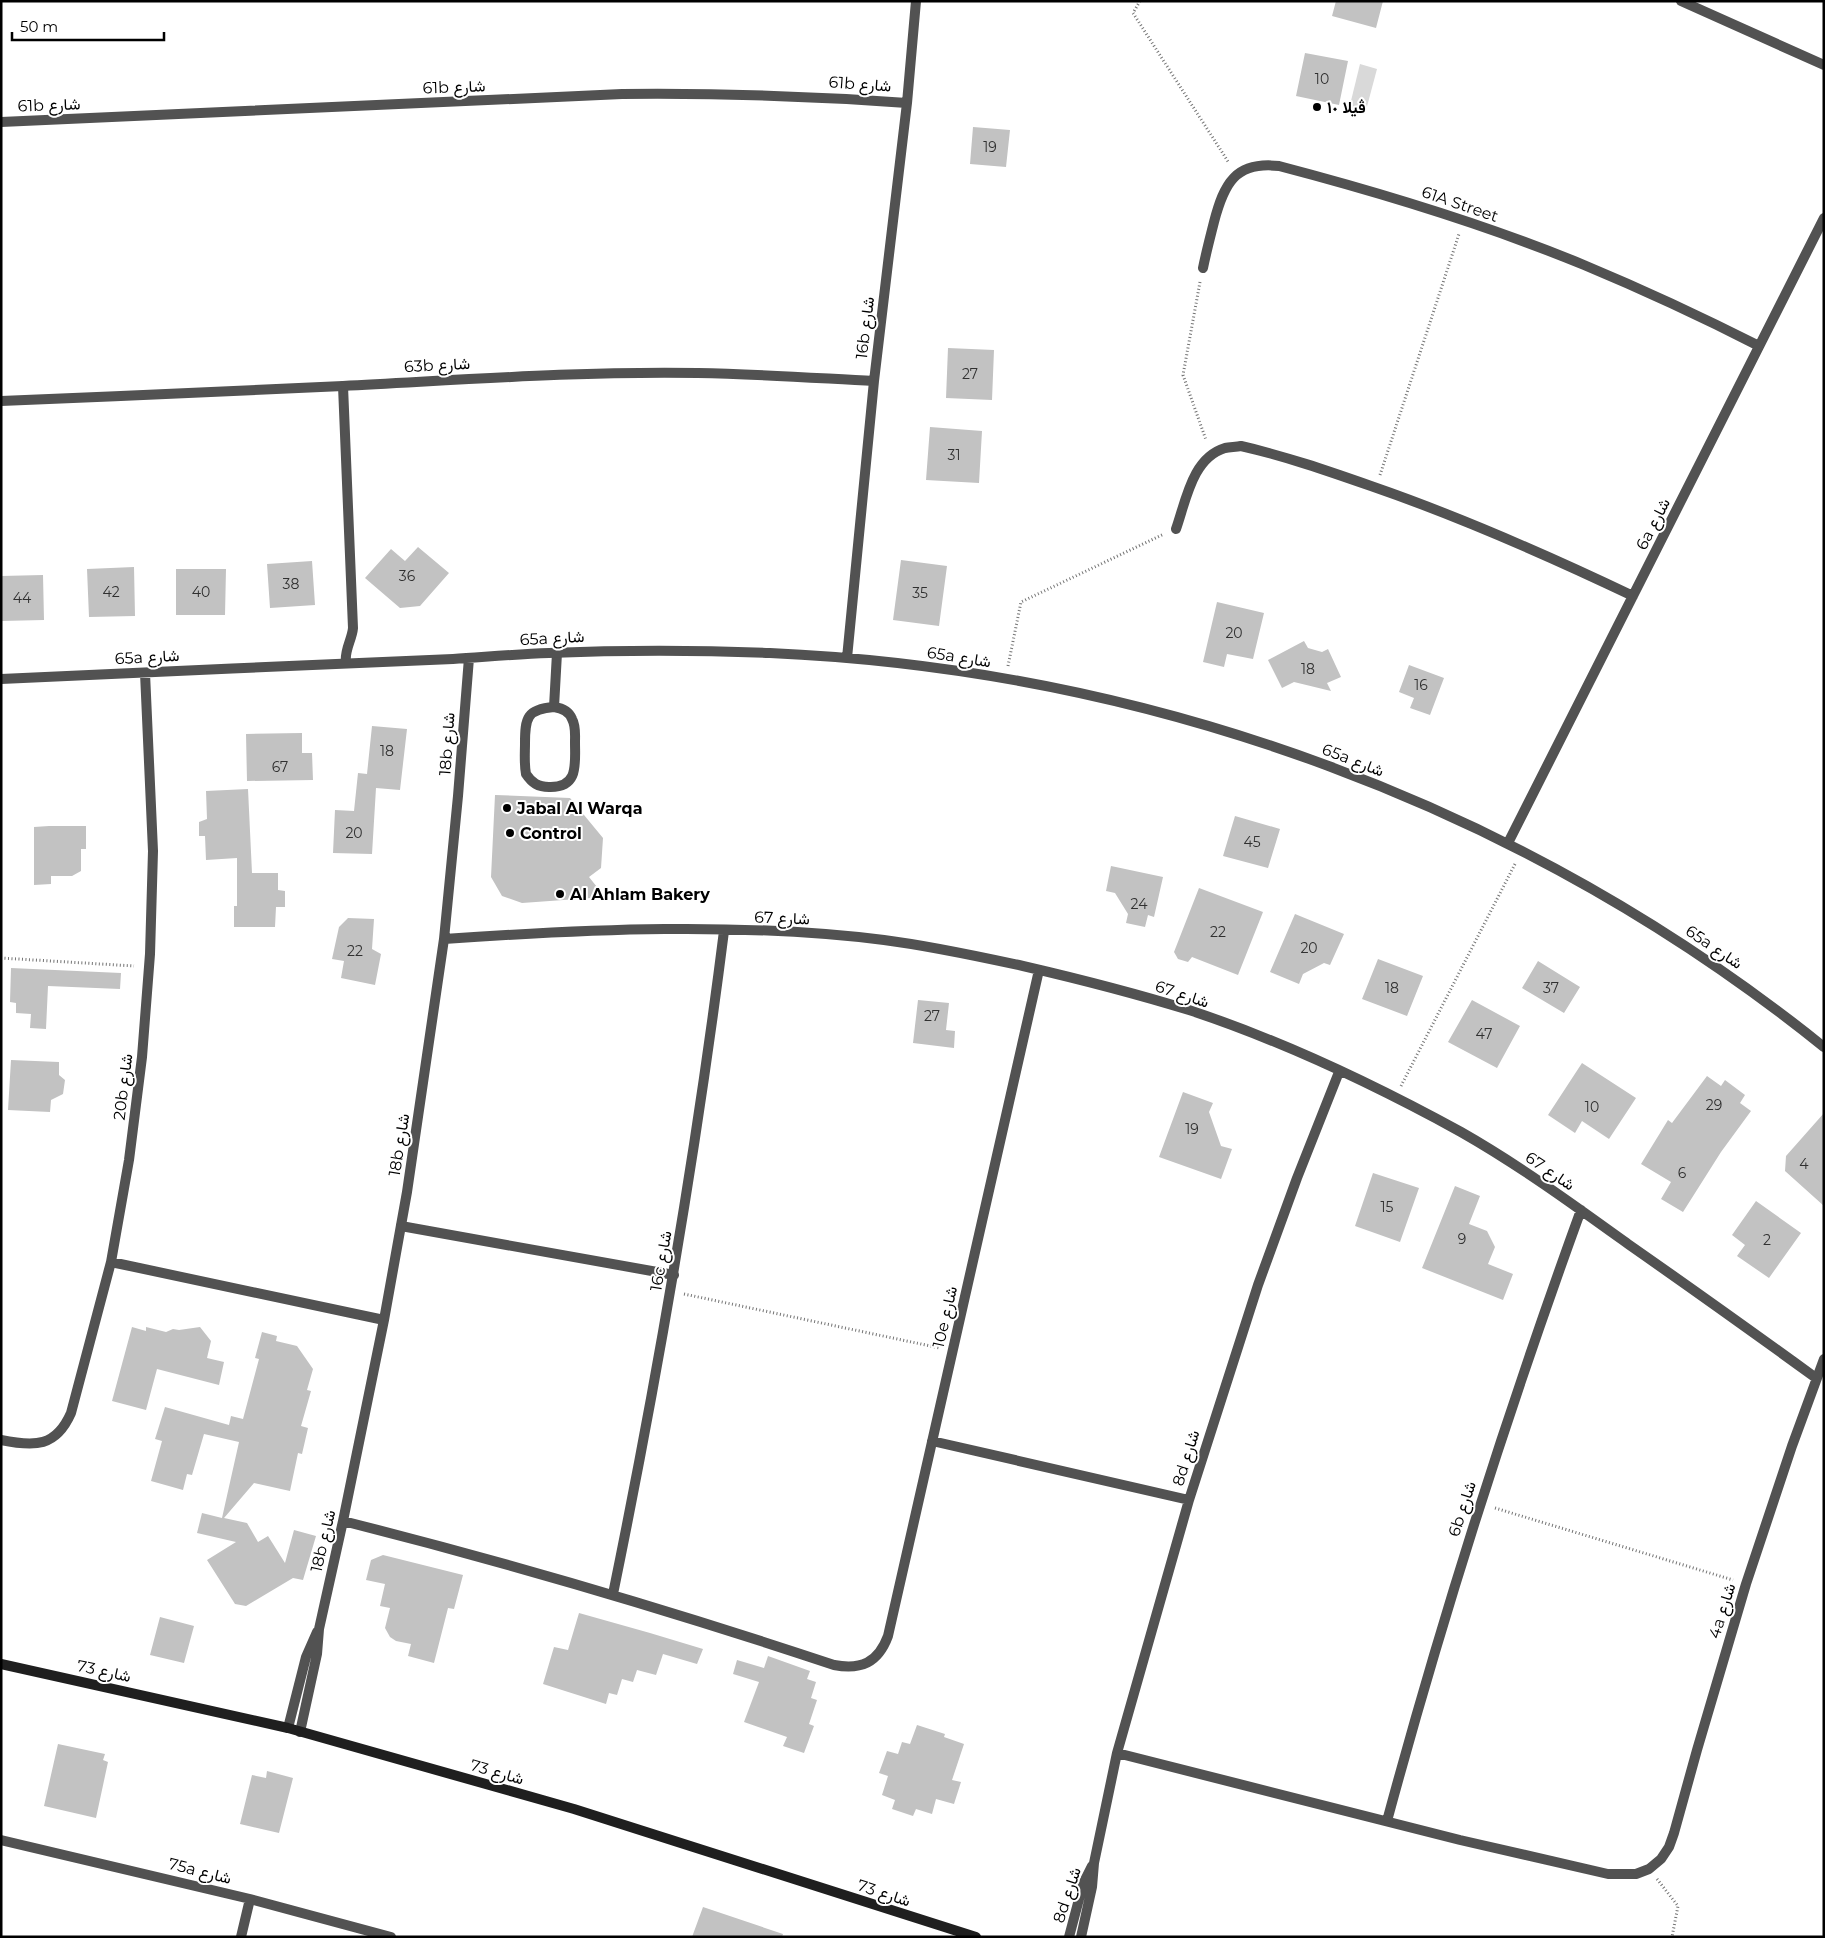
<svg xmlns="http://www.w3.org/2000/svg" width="1825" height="1938" font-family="Montserrat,Vazirmatn,sans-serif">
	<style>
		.green { fill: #d9d9d9 }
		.building { fill: #c2c2c2 }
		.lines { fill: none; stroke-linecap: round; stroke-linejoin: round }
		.path { stroke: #747474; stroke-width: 3; stroke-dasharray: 1 2.5; stroke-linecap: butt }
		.lane { stroke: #525252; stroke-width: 10 }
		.street { stroke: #525252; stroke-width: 10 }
		.secondary { stroke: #1f1f1f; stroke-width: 10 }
		.poi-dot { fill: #000; stroke: #fff; stroke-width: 2 }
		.labels { text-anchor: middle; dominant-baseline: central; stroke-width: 4; stroke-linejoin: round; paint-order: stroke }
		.number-label { font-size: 14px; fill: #303030 }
		.street-label { font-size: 16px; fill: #000; stroke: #fff }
		.poi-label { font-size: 16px; font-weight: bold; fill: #000; stroke: #fff; text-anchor: start }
	</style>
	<rect width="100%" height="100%" fill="#fff"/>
	<!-- green -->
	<path class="green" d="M1360,64L1377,69L1365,114L1349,109Z"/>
	<!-- building -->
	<path class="building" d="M1336,1H1383L1376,28L1332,16Z
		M1305,53L1348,61L1339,105L1296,96Z
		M973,127L1010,130L1006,167L970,164Z
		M948,348L994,350L992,400L946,398Z
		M930,427L982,431L979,483L926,480Z
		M418,547L449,573L420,606L400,608L365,578L391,549L405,561Z
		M901,560L947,566L939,626L893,620Z
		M312,561L315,605L270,608L267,564Z
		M134,567L135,616L89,617L87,569Z
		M176,569H226L225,615H176Z
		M43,575L44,620L1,621V576Z
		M1217,602L1264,613L1253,659L1227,654L1224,667L1203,662Z
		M1304,641L1308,648L1322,652L1328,649L1341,677L1327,683L1331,691L1294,682L1282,688L1268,660Z
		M1409,665L1444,678L1430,715L1410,708L1414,698L1399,692Z
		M372,726L407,729L400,790L376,788L372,854L333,853L335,810L354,811L358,773L367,774Z
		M302,733V753H312L313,780L247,781L246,734Z
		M248,789L252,873H278V890L285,891V907H276L275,927H234V906H237V858L206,860L205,836H199V822L207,819L206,791Z
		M495,795L570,798L603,838L601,868L589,877L605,897L522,903L502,896L491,877Z
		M1235,816L1280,829L1268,868L1223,856Z
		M49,826H86V849H81V871L72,876H51V884L34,885V827Z
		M1111,866L1163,877L1154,917L1148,915L1145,927L1126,923L1128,914L1115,893L1106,891Z
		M1199,888L1263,912L1238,975L1192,957L1188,962L1178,959L1174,952Z
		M1295,914L1344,934L1330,965L1324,963L1303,974L1299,984L1270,972Z
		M348,918L374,919L372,949L381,954L375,985L341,978L344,961L332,959L339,927Z
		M1378,959L1423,976L1407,1016L1362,999Z
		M1538,961L1580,987L1564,1013L1522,988Z
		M11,968L121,973L120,989L48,986L46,1029L30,1028L31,1014L16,1013V1003L10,1002Z
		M918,1000L949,1003L946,1030L955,1031L954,1048L913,1043Z
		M1472,1000L1520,1026L1497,1068L1448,1042Z
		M11,1060L59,1062V1075L65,1080L63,1094L51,1100L50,1112L8,1110Z
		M1582,1063L1636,1098L1609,1139L1582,1121L1575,1133L1548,1115Z
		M1707,1076L1721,1086L1725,1080L1745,1095L1740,1103L1751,1111L1721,1152L1683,1212L1661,1199L1671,1182L1641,1164L1668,1120L1672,1123Z
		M1183,1092L1213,1103L1209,1112L1221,1146L1232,1149L1221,1179L1159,1157Z
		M1824,1113V1206L1785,1171L1786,1156Z
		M1373,1173L1419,1188L1400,1242L1355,1226Z
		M1455,1186L1480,1196L1469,1224L1487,1231L1495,1247L1488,1264L1513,1274L1503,1300L1422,1268Z
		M1756,1201L1801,1233L1769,1278L1737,1256L1745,1245L1732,1235Z
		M132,1327L146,1331V1327L166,1332L173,1329L179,1330L200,1327L211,1341L207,1358L224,1362L219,1385L157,1369L146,1410L112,1401Z
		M262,1332L277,1336L276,1341L297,1346L313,1369L307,1390L311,1391L301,1426L308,1428L302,1454L298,1453L290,1491L254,1483L224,1518L247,1523L258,1542L268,1536L285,1563L294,1530L316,1536L303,1580L293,1578L246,1606L235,1604L207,1560L236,1542L197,1533L202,1513L222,1518L239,1442L204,1434L192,1475L187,1474L183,1490L151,1481L162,1441L155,1439L165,1407L229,1425L231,1416L243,1419L259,1359L255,1358Z
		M383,1555L463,1575L454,1609L448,1608L434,1663L408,1656L411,1644L396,1641L390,1637L385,1628L390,1608L380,1606L385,1584L366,1580L371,1560Z
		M579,1613L650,1633L703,1649L697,1664L663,1654L656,1675L637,1670L633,1682L622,1679L617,1695L609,1693L606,1704L543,1684L554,1647L568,1650Z
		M160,1617L194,1626L184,1663L150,1655Z
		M768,1656L810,1671L807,1679L816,1682L811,1698L817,1700L809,1724L814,1726L804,1753L783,1746L787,1737L744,1722L759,1682L733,1674L737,1660L764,1668Z
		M917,1725L945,1734L944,1737L964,1744L952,1780L961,1782L954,1804L936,1799L932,1814L916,1809L913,1816L892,1809L895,1800L882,1795L888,1776L879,1773L887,1751L898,1754L902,1742L910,1744Z
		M58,1744L105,1754L103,1760L108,1762L96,1818L44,1806Z
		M267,1771L293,1778L279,1833L240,1824L252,1775L266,1778Z
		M703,1907L783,1934L782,1937H692Z"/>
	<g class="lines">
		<!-- path -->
		<path class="path" d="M1140,1L1133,13L1229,163
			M1200,282L1183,375L1206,440
			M1380,475L1459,234
			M1008,666L1021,602L1164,534
			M1,958L134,966
			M1401,1086L1515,864
			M684,1294L940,1348
			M1495,1508L1733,1580
			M1657,1879L1678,1906L1672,1937"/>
		<!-- lane -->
		<path class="lane" d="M343,386L353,628C352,640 344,650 346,663
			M554,707C561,708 569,711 572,719C576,726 575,735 575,742C575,764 579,788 549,787C538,787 532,783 526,774C524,764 525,753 525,743C525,718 527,709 554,707Z
			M554,707L557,653
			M401,1226L674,1275"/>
		<!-- street -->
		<path class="street" d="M1681,1L1824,65
			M1,122L622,94C717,93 812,96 907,103
			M1203,268C1206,253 1210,238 1214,222C1224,184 1235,161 1279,166C1382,193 1485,224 1584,265C1644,290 1702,317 1759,346
			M1,401C115,396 229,392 343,386C462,380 580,371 698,373C757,374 815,378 874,381
			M1176,529C1186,501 1192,458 1225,448C1230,447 1236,447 1241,446C1285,456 1328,471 1371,486C1461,517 1547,555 1633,596
			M847,658L874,381L907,103L916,1
			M1,679C152,672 302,665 453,659C485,657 517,654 549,653C622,650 696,650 770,653C1153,670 1525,806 1824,1047
			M1508,843L1824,218
			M444,939C589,929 740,922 884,940C931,946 977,956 1023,966C1079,979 1134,993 1189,1010C1280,1040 1377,1086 1461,1132C1519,1165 1574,1205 1628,1244C1691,1288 1754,1333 1816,1378
			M111,1262L384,1320
			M1,1440C35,1447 56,1447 71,1413L111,1262L129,1160L142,1057L150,954L153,851L145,673
			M932,1441L1189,1500
			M343,1521C509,1563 672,1611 834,1665C861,1670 878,1663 888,1636L1039,970
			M613,1594C658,1374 696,1153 724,931
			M288,1728L306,1657L317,1632
			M300,1732L317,1654L319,1629L343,1521L384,1320L407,1192L444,939L458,796L469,658
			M1117,1753L1460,1840L1608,1874H1636L1649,1869L1661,1859L1669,1847L1674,1833L1697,1750L1746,1584L1792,1446L1824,1359
			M1387,1821C1443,1614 1508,1411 1581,1210
			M1,1840L250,1899L391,1937
			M241,1937L250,1899
			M1069,1937L1083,1884L1092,1866
			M1081,1937L1092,1887L1094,1863L1117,1753L1189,1500L1258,1285L1297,1178L1339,1072"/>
		<!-- secondary -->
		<path class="secondary" d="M1,1664L288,1728L574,1809L976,1937"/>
	</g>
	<!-- markers -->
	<g class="poi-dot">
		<circle cx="1317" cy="107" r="5"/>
		<circle cx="507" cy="808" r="5"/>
		<circle cx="510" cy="833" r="5"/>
		<circle cx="560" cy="894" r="5"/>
	</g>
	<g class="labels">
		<!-- number labels -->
		<g class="number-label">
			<text x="1322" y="79">10</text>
			<text x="990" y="147">19</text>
			<text x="970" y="374">27</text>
			<text x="954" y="455">31</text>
			<text x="407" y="576">36</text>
			<text x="291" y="584">38</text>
			<text x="111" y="592">42</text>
			<text x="201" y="592">40</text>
			<text x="920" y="593">35</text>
			<text x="22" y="598">44</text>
			<text x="1234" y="633">20</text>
			<text x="1308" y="669">18</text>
			<text x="1421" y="685">16</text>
			<text x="387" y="751">18</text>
			<text x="280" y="767">67</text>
			<text x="354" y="833">20</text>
			<text x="1252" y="842">45</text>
			<text x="1139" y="904">24</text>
			<text x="1218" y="932">22</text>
			<text x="1309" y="948">20</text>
			<text x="355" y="951">22</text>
			<text x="1392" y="988">18</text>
			<text x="1551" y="988">37</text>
			<text x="932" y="1016">27</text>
			<text x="1484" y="1034">47</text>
			<text x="1714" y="1105">29</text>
			<text x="1592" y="1107">10</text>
			<text x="1192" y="1129">19</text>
			<text x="1804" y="1164">4</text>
			<text x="1682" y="1173">6</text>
			<text x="1387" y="1207">15</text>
			<text x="1462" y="1239">9</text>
			<text x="1767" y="1240">2</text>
		</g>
		<!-- street labels -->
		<g class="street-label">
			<text transform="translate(860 84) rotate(4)">61b شارع</text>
			<text transform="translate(454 87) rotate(-2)">61b شارع</text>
			<text transform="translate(49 105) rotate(-2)">61b شارع</text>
			<text transform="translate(1460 204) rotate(19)">61A Street</text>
			<text transform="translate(865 328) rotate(-83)">16b شارع</text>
			<text transform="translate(437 365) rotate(-3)">63b شارع</text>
			<text transform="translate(1653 524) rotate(-63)">6a شارع</text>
			<text transform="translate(552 638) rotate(-3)">65a شارع</text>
			<text transform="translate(147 657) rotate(-3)">65a شارع</text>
			<text transform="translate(959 657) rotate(9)">65a شارع</text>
			<text transform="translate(447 744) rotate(-86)">18b شارع</text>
			<text transform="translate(1353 760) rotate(21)">65a شارع</text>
			<text transform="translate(782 918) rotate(2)">شارع 67</text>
			<text transform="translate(1714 947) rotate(34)">65a شارع</text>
			<text transform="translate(1182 994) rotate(18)">شارع 67</text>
			<text transform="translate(123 1087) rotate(-83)">20b شارع</text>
			<text transform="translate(399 1145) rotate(-81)">18b شارع</text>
			<text transform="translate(1550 1171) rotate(34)">شارع 67</text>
			<text transform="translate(661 1261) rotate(-80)">16c شارع</text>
			<text transform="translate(945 1317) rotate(-77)">10e شارع</text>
			<text transform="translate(1186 1458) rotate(-73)">8d شارع</text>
			<text transform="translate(1462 1509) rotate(-72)">6b شارع</text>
			<text transform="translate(323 1541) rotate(-77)">18b شارع</text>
			<text transform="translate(1722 1611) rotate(-73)">4a شارع</text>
			<text transform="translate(104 1671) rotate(12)">شارع 73</text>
			<text transform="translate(497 1772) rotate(16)">شارع 73</text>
			<text transform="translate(200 1871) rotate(14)">75a شارع</text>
			<text transform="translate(884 1893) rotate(18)">شارع 73</text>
			<text transform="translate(1067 1895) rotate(-72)">8d شارع</text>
		</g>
		<!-- poi labels -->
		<g class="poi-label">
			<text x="1327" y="107">ڤيلا ١٠</text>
			<text x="517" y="808">Jabal Al Warqa</text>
			<text x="520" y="833">Control</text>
			<text x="570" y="894">Al Ahlam Bakery</text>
		</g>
	</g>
	<!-- border -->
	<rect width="1825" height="1938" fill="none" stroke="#000000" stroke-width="5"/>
	<!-- scale -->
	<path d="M12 32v8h152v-8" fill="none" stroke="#000000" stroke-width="2.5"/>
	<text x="20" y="32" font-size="15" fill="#000000" stroke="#ffffff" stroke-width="4" paint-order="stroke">50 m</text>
</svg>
